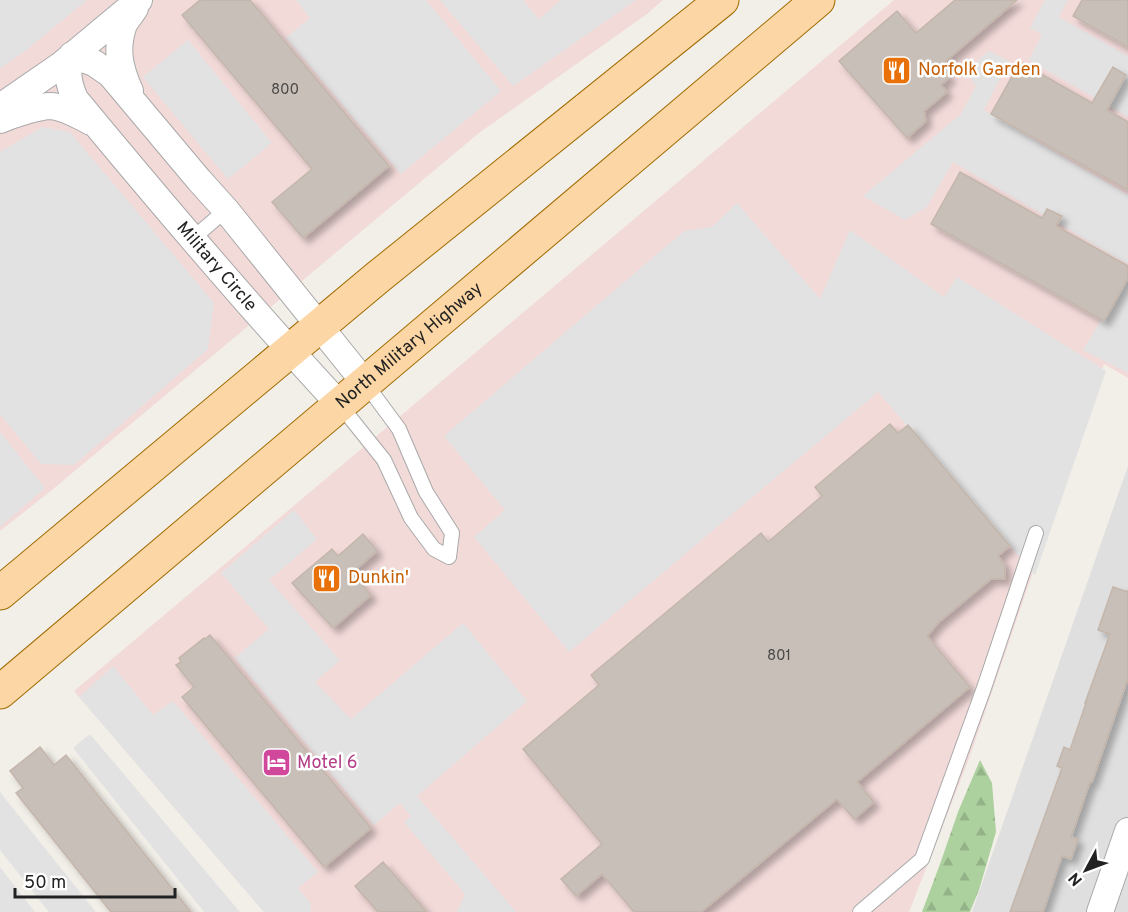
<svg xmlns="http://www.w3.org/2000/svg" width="1128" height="912" font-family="Overpass,sans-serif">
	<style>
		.residential { fill: #e0dfdf }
		.commercial { fill: #f2dad9 }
		.forest { fill: url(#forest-firs) }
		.parking { fill: #e2e2e2 }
		.building { fill: #c7bfb8; stroke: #c4b6ab; stroke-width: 1.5; filter: url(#shadow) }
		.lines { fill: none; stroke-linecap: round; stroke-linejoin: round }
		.service-casing { stroke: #a9a9a9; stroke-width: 16 }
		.minor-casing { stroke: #a9a9a9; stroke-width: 28 }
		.primary-casing { stroke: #a06b00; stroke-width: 35 }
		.service { stroke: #fff; stroke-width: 14 }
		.minor { stroke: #fff; stroke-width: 26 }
		.primary { stroke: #fcd6a4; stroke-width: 33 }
		.labels { text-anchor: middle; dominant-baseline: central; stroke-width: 5; stroke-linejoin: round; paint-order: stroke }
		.number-label { font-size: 15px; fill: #4b4948 }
		.food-label { font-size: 18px; fill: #c56008; stroke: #fff; text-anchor: start }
		.street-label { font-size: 18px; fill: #222; stroke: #fff }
		.hotel-label { font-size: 18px; fill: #b23c85; stroke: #fff; text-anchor: start }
	</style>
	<defs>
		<pattern id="forest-firs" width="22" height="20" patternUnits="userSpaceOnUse" patternTransform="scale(1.5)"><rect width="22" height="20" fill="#add19e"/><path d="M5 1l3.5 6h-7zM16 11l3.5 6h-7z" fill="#95b388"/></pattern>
		<filter id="shadow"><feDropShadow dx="5.5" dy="5.5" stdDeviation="3" flood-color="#0004"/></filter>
	</defs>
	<rect width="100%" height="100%" fill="#f2efe9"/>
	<!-- residential -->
	<path class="residential" d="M1128,466V912H972Z"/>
	<!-- commercial -->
	<path class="commercial" d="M0,0H663L647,14L479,133L52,490L0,531Z
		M894,0H1128V378L1104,364L969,759L909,912H264L74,691Z"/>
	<!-- forest -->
	<path class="forest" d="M980,760L992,783L996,832L979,890L970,912H922L940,864L958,812Z"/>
	<!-- parking -->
	<path class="parking" d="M0,0H87L29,48L0,69Z
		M296,0H426L501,91L401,174L286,38L310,18Z
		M440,0H523L539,19L561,0H636L513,86Z
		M1045,0H1068L1059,17L1128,56V117L1029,60L1042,34L1030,28Z
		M188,40L272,143L228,179L143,77Z
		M989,51L1009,61L984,110L1128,195V264L953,162L927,207L905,220L863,196L961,114L976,86L965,71Z
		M42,127L70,132L214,303L208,349L74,465L41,464L0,414V152Z
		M737,203L820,299L850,230L944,297L957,277L1106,371L1035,575L878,392L749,500L569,652L474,537L505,510L444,436L684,231L712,227Z
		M1128,275V373L1083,350Z
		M0,432L45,488L0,527Z
		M294,510L317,539L269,580L340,660L315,682L351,719L463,623L527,701L417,796L516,912H457L465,894L404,822L411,816L400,803L374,825L235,658L269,629L221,573Z
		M113,666L153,715L173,701L318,872L298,888L311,904L310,912H264L79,697Z
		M90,734L240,912H204L73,748Z
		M0,792L96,912H49L0,850Z
		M0,867L35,912H0Z"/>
	<!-- building -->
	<path class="building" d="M200,0H250L389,166L303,238L272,202L312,169L182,15Z
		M955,0H1017L940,66L950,77L941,85L947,92L924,111L926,121L907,138L839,61L897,11L916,33Z
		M1082,0H1128V47L1073,16Z
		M1020,62L1092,103L1113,67L1126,75L1107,110L1128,122V190L991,114Z
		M960,172L1042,218L1047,209L1062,216L1056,226L1128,266V278L1104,321L931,224Z
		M890,424L898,433L908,425L1010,546L998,556L1005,565V579H991L939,622L927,636L970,687L857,782L874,802L854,819L837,799L701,912H634L602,874L576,896L561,879L602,844L523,749L599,685L591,675L761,533L768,542L822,496L815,487Z
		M363,534L377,551L352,573L371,595L333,628L292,583L332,549L338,556Z
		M1113,587L1125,591H1128V678L1092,782H1090L1071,837L1078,839L1071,859L1062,856L1043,912H1010L1062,768L1057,766L1064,747L1070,750L1086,703H1085L1110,634L1098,630Z
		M210,635L371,828L324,867L182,697L194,687L176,665L181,662L179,658L204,638L205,639Z
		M40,747L54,765L66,755L191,912H111L16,793L23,788L10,771Z
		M383,862L427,912H378L355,886Z"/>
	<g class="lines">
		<defs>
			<path id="service" d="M192,239L226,210
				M340,405L384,460L411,518L434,549L449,557L452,533L426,492L399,429L365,383
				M860,912L922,859L984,688L1036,533"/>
			<path id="minor" d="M130,91C120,69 115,49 124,24C127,19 132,13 135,8
				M0,107L61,65L139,0
				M0,120C12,115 39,106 51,106C65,107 79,116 91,122
				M340,405C248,306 161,203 75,99C68,82 66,73 72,55L94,63L110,74L199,180L226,210L365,383
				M1100,912L1128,831"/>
			<g id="primary">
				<path d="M0,593L378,277L722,0"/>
				<path id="s1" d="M0,692L818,0"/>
			</g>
		</defs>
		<!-- service casing -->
		<use href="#service" class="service-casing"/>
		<!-- minor casing -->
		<use href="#minor" class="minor-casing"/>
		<!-- primary casing -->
		<use href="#primary" class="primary-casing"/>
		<!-- service -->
		<use href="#service" class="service"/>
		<!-- minor -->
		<use href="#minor" class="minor"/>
		<!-- primary -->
		<use href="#primary" class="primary"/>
	</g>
	<!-- icons -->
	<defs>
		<symbol id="restaurant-square" viewBox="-11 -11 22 22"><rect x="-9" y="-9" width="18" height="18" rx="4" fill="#e8710a" stroke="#fff"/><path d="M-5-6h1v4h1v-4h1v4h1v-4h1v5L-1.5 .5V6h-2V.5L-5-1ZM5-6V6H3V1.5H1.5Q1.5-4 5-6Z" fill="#fff"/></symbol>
		<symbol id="hotel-square" viewBox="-11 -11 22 22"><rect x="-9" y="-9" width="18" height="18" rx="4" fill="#d1479c" stroke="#fff"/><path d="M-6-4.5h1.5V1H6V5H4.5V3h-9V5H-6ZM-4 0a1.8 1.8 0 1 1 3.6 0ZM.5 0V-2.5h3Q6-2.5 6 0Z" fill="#fff"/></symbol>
	</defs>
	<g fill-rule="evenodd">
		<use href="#restaurant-square" x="880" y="54" width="33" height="33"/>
		<use href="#restaurant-square" x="310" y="562" width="33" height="33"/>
		<use href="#hotel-square" x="260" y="746" width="33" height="33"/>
	</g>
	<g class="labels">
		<!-- number labels -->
		<g class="number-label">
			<text x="285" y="90">800</text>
			<text x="779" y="656">801</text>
		</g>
		<!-- food labels -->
		<g class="food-label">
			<text x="918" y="70">Norfolk Garden</text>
			<text x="348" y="578">Dunkin'</text>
		</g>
		<!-- street labels -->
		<g class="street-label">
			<text transform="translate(216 267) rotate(49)">Military Circle</text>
			<text stroke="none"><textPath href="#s1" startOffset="536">North Military Highway</textPath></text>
		</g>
		<!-- hotel labels -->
		<g class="hotel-label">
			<text x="297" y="763">Motel 6</text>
		</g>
	</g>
	<!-- north arrow -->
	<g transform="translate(1086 870) rotate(229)" stroke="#ffffff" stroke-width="4.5" paint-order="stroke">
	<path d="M0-4.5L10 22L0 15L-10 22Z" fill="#222222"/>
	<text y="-9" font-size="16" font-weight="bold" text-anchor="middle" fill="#222222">N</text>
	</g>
	<!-- scale -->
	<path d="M15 888v9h160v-9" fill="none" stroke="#222222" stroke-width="3"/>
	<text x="24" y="888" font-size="18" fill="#222222" stroke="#ffffff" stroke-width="4.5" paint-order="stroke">50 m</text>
</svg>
